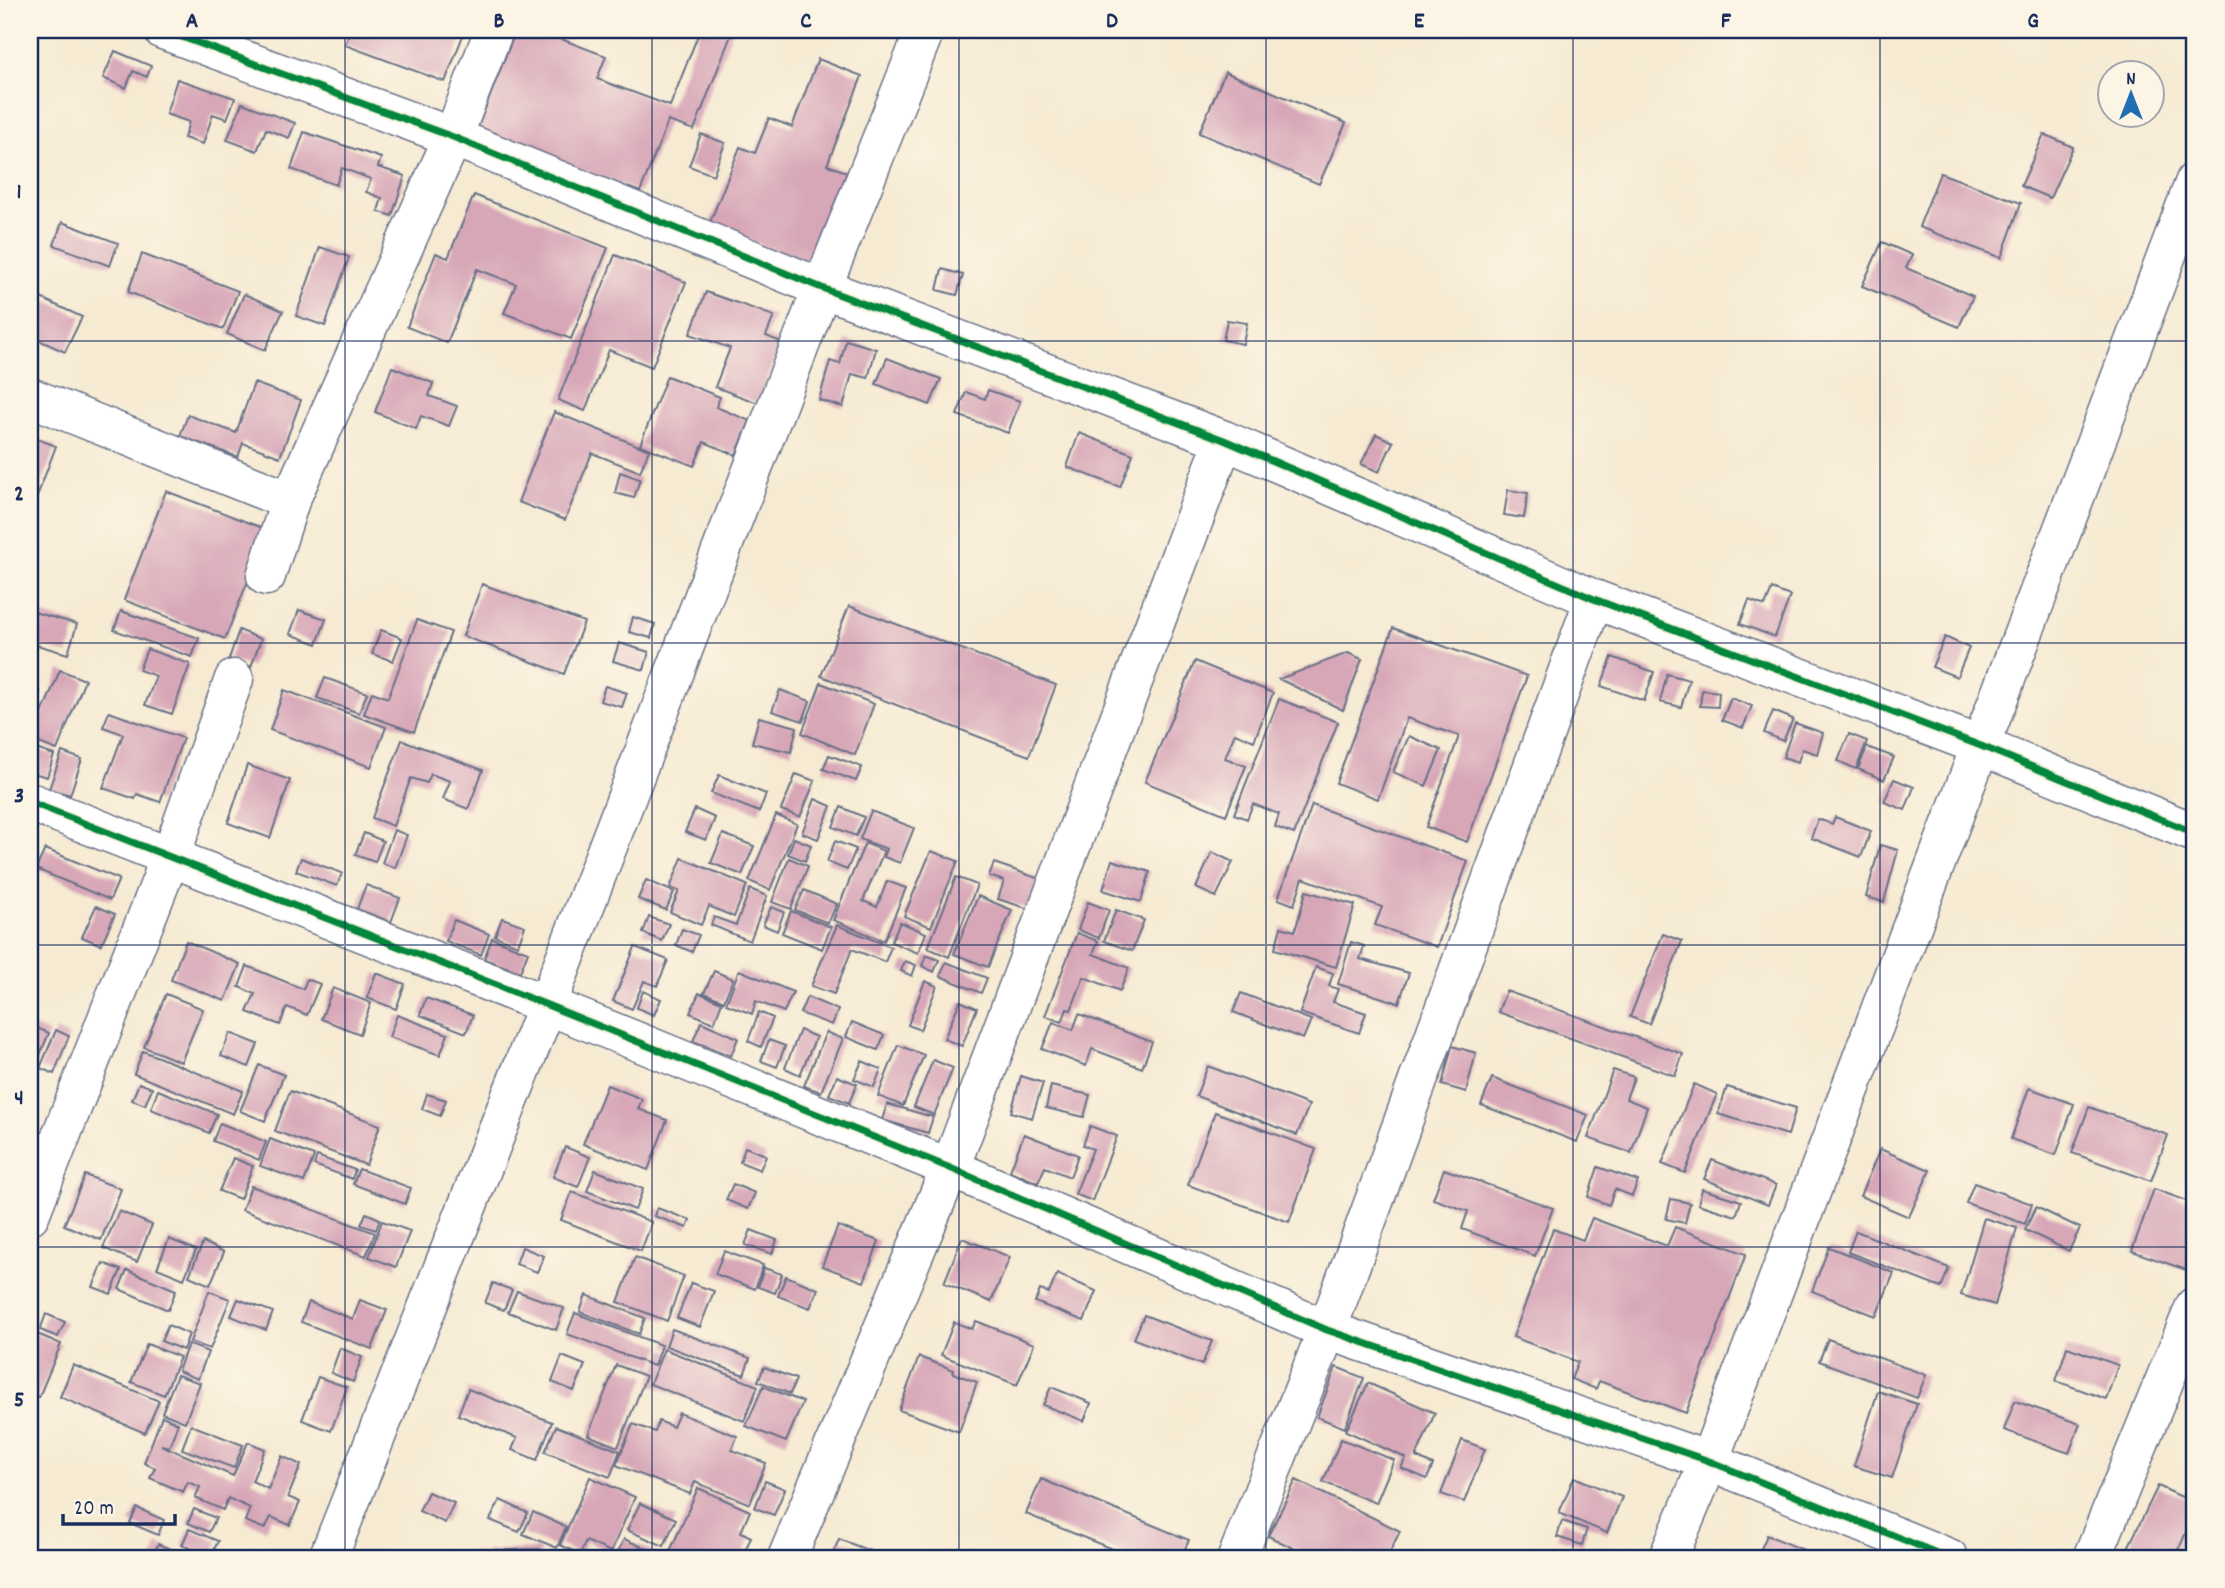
<svg xmlns="http://www.w3.org/2000/svg" width="2225" height="1588" font-family="Dekko,sans-serif">
	<style>
		.building { fill: #d7a6b7 }
		.lines { fill: none; stroke-linecap: round; stroke-linejoin: round }
		.minor-casing { stroke: #687087; stroke-width: 41 }
		.minor { stroke: #fff; stroke-width: 38 }
		.cycleway-casing { stroke: #fcf5e5; stroke-width: 11 }
		.cycleway { stroke: #00873e; stroke-width: 7 }
		.grid { fill: none; stroke: #1b2f5e; stroke-width: 2; stroke-opacity: 0.55 }
		.neatline { fill: none; stroke: #1b2f5e; stroke-width: 2.5 }
		.grid-label { font-size: 23px; text-anchor: middle; font-weight: bold; fill: #1b2f5e }
	</style>
	<rect width="100%" height="100%" fill="#fcf5e5"/>
	<filter id="ink" filterUnits="userSpaceOnUse"><feTurbulence type="fractalNoise" baseFrequency=".0143" numOctaves="2"/><feDisplacementMap in="SourceGraphic" scale="14" xChannelSelector="R" yChannelSelector="G"/><feConvolveMatrix kernelMatrix="1 2 1 2 8 2 1 2 1" color-interpolation-filters="sRGB"/></filter>
	<filter id="wash" filterUnits="userSpaceOnUse"><feTurbulence type="fractalNoise" baseFrequency=".00686" numOctaves="4" result="noise"/><feDisplacementMap in="SourceGraphic" scale="28" xChannelSelector="R" yChannelSelector="G"/><feGaussianBlur stdDeviation="1.57" result="paint"/><feColorMatrix in="noise" values="0 0 0 0 0 0 0 0 0 0 0 0 0 0 0 0 0 1.4 0 .05"/><feComposite in="paint" operator="in"/></filter>
	<g filter="url(#wash)">
		<rect width="100%" height="100%" fill="#f6ead2"/>
		<g id="blocks">
			<!-- building -->
			<path class="building" d="M351,30H465L445,82L345,45Z
				M516,30H537L606,56L597,79L670,106L700,30H733L694,130L668,121L640,192L477,129Z
				M115,51L151,66L147,77L133,71L126,88L103,78Z
				M818,59L862,76L827,165L847,172L811,264L709,225L740,147L755,153L769,118L792,127Z
				M1225,72L1346,123L1319,184L1199,133Z
				M177,79L235,98L227,119L213,114L203,144L184,138L189,122L166,114Z
				M242,103L295,123L289,138L266,129L257,151L227,140Z
				M304,132L381,158L378,167L405,176L392,216L378,211L382,198L366,192L371,179L342,168L336,185L291,169Z
				M701,134L725,143L713,175L689,166Z
				M2044,134L2073,147L2050,198L2021,186Z
				M1940,173L2021,203L2001,258L1919,227Z
				M474,195L608,248L571,339L504,313L516,284L477,269L447,343L407,327L436,253L448,258Z
				M62,222L118,243L110,266L54,245Z
				M1882,242L1912,255L1906,268L1973,296L1959,327L1862,286Z
				M320,247L349,257L325,326L296,316Z
				M142,254L238,291L223,329L128,292Z
				M615,255L686,282L652,367L609,350L585,411L558,400Z
				M942,269L963,275L957,295L937,290Z
				M706,292L774,316L766,336L781,342L758,403L715,387L730,348L690,334Z
				M30,293L82,317L65,352L30,336Z
				M244,294L283,311L265,350L227,334Z
				M1227,320L1247,323L1243,344L1223,340Z
				M846,340L876,349L868,378L852,374L843,407L819,400L830,361L840,364Z
				M887,358L941,379L930,405L876,384Z
				M392,367L433,383L429,396L457,406L449,426L421,416L416,429L375,412Z
				M667,376L720,397L716,407L750,421L736,455L704,442L694,466L640,445Z
				M254,383L301,400L280,457L243,443L238,457L180,436L188,415L236,433Z
				M988,390L1020,401L1008,433L957,415L966,392L985,399Z
				M554,412L649,450L640,472L592,453L565,520L518,502Z
				M1079,433L1133,454L1120,487L1067,467Z
				M1376,434L1393,442L1379,472L1361,464Z
				M30,436L56,446L30,515Z
				M620,472L640,479L634,498L615,493Z
				M1508,490L1528,493L1524,518L1504,515Z
				M166,491L268,530L225,639L124,600Z
				M482,584L584,622L564,674L463,636Z
				M1772,589L1790,596L1775,637L1740,624L1749,600L1765,606Z
				M849,606L1056,685L1029,756L821,676Z
				M299,610L326,619L317,644L290,634Z
				M30,611L77,624L68,654L30,643Z
				M121,611L199,638L192,657L114,630Z
				M633,617L655,624L651,638L629,632Z
				M417,620L451,632L414,732L364,714L372,692L388,698Z
				M1393,628L1527,676L1467,842L1426,827L1459,736L1407,718L1378,799L1336,783Z
				M239,630L261,639L251,667L229,659Z
				M381,630L402,638L393,661L372,654Z
				M1945,637L1969,648L1957,677L1932,667Z
				M619,643L649,652L644,670L613,661Z
				M147,649L190,664L172,714L145,705L156,676L139,670Z
				M1348,653L1362,659L1343,710L1279,679Z
				M1612,657L1654,672L1644,701L1601,686Z
				M1195,661L1273,693L1254,741L1235,733L1225,758L1246,766L1226,815L1145,782Z
				M60,670L85,680L57,750L31,740Z
				M1667,674L1689,680L1681,707L1660,702Z
				M325,678L367,693L359,713L317,698Z
				M821,683L874,704L855,755L802,733Z
				M605,686L627,693L622,707L600,701Z
				M30,688L40,691L30,716Z
				M284,690L386,727L371,767L270,730Z
				M780,690L810,701L803,721L772,711Z
				M1702,690L1719,692L1718,707L1700,706Z
				M1731,698L1752,706L1743,728L1722,720Z
				M1279,699L1338,722L1294,834L1275,827L1279,814L1253,804L1247,819L1234,814Z
				M1773,711L1793,719L1783,741L1764,733Z
				M109,712L183,738L160,802L137,794L135,799L103,788L123,734L103,727Z
				M759,717L797,727L791,752L752,743Z
				M1795,723L1823,733L1817,754L1802,749L1798,762L1783,757Z
				M1849,734L1867,741L1856,769L1838,761Z
				M1409,736L1441,750L1426,786L1393,772Z
				M402,740L483,770L468,809L443,799L450,781L431,774L427,783L411,778L393,826L372,818Z
				M1867,747L1894,757L1884,780L1858,769Z
				M36,749L54,755L47,777L30,772Z
				M62,752L82,759L70,795L49,789Z
				M829,755L862,767L856,781L823,769Z
				M247,765L290,780L270,838L228,823Z
				M796,774L815,781L800,817L781,810Z
				M719,775L766,794L759,812L711,793Z
				M1894,779L1914,787L1905,810L1884,802Z
				M815,799L831,806L818,839L802,833Z
				M1312,805L1468,861L1437,947L1375,925L1382,907L1303,878L1294,905L1278,899Z
				M841,807L864,817L856,836L833,827Z
				M695,809L715,818L706,840L685,832Z
				M871,811L914,828L900,863L884,857L887,849L860,839Z
				M776,815L797,824L770,890L749,881Z
				M1835,817L1871,831L1861,857L1811,838L1818,819L1832,824Z
				M394,830L407,835L395,868L382,863Z
				M364,833L383,841L375,862L355,855Z
				M723,834L754,846L742,875L711,863Z
				M794,838L811,845L805,861L788,854Z
				M835,841L856,849L847,870L827,862Z
				M865,843L884,851L863,901L877,907L887,881L906,888L884,941L833,920Z
				M1880,845L1898,850L1884,902L1866,897Z
				M45,849L119,879L110,900L36,869Z
				M931,851L958,861L931,927L904,916Z
				M1212,852L1233,862L1216,897L1196,888Z
				M301,858L342,873L337,886L296,871Z
				M682,858L747,885L734,917L709,906L701,925L670,912L679,891L670,888Z
				M789,858L808,866L791,909L772,902Z
				M1112,860L1150,872L1141,902L1103,890Z
				M994,863L1040,879L1029,909L998,899L1004,881L989,876Z
				M956,877L977,885L949,957L928,948Z
				M646,880L674,892L666,910L638,899Z
				M366,885L400,898L391,922L357,909Z
				M750,889L767,896L750,941L711,925L714,917L736,925Z
				M804,890L837,904L828,923L795,910Z
				M1306,891L1355,905L1336,967L1275,949L1281,927L1295,931Z
				M978,896L1012,910L988,967L954,954Z
				M1088,902L1109,910L1099,938L1078,930Z
				M96,906L115,914L101,945L82,937Z
				M771,907L784,912L777,931L763,925Z
				M1116,910L1144,920L1132,951L1104,941Z
				M791,911L831,927L822,949L782,933Z
				M649,917L669,924L662,941L643,933Z
				M502,918L525,926L518,945L495,936Z
				M454,920L489,934L481,955L446,941Z
				M900,922L926,933L918,953L891,942Z
				M837,925L891,947L885,962L852,949L834,994L811,986Z
				M682,929L699,935L692,952L676,945Z
				M1077,933L1098,941L1093,954L1129,968L1120,991L1084,977L1071,1010L1067,1009L1062,1022L1045,1016Z
				M1663,934L1682,941L1649,1024L1630,1017Z
				M492,938L528,952L520,972L484,959Z
				M186,941L240,964L225,1001L171,980Z
				M1351,942L1364,946L1360,959L1409,973L1399,1003L1338,984Z
				M635,947L668,960L657,986L644,981L632,1009L613,1001Z
				M926,955L939,960L934,972L922,966Z
				M905,961L916,965L912,976L901,971Z
				M946,962L987,978L981,993L940,976Z
				M247,966L303,989L307,979L320,984L307,1015L287,1007L280,1025L247,1012L255,994L239,987Z
				M1316,967L1333,973L1329,986L1338,989L1333,1002L1366,1013L1359,1033L1300,1013Z
				M739,970L793,992L784,1012L756,1001L752,1014L726,1004Z
				M714,971L733,979L724,1001L704,993Z
				M376,973L405,984L396,1009L367,998Z
				M925,981L937,986L920,1030L908,1025Z
				M333,988L371,1003L360,1034L321,1019Z
				M643,991L661,999L654,1015L637,1008Z
				M1506,991L1683,1054L1675,1076L1498,1012Z
				M699,993L722,1002L714,1023L690,1013Z
				M1241,993L1311,1020L1303,1039L1233,1012Z
				M166,994L203,1009L181,1062L144,1047Z
				M807,997L838,1010L832,1025L800,1013Z
				M426,998L473,1015L466,1033L420,1015Z
				M960,1001L977,1008L962,1046L944,1039Z
				M759,1012L773,1018L761,1047L748,1041Z
				M1079,1014L1152,1042L1142,1068L1092,1049L1086,1066L1042,1049L1053,1022L1073,1030Z
				M397,1015L448,1034L440,1055L389,1037Z
				M701,1022L738,1038L731,1056L693,1041Z
				M852,1022L884,1035L878,1050L846,1037Z
				M30,1025L49,1033L34,1069L30,1067Z
				M56,1030L69,1036L54,1074L40,1068Z
				M800,1030L816,1037L800,1075L785,1068Z
				M826,1032L843,1039L821,1092L804,1086Z
				M230,1033L258,1044L249,1067L221,1056Z
				M769,1040L785,1046L777,1067L761,1061Z
				M898,1045L924,1055L903,1106L878,1096Z
				M1452,1046L1476,1053L1466,1092L1442,1085Z
				M143,1051L243,1091L233,1114L134,1074Z
				M933,1060L953,1068L934,1115L914,1107Z
				M862,1061L881,1069L874,1087L854,1079Z
				M259,1065L284,1075L265,1121L240,1111Z
				M1208,1066L1309,1105L1297,1135L1196,1096Z
				M1613,1070L1634,1077L1626,1099L1647,1107L1631,1153L1588,1138Z
				M837,1076L857,1084L849,1103L829,1095Z
				M1021,1076L1043,1083L1032,1118L1011,1112Z
				M1492,1078L1588,1115L1577,1142L1481,1105Z
				M139,1083L152,1088L145,1105L132,1100Z
				M1694,1084L1717,1094L1685,1173L1662,1164Z
				M607,1085L642,1099L638,1109L667,1120L648,1170L583,1144Z
				M1051,1086L1090,1095L1084,1117L1046,1108Z
				M1727,1087L1796,1108L1788,1135L1718,1114Z
				M2029,1088L2074,1104L2056,1155L2011,1139Z
				M158,1090L217,1114L209,1133L151,1109Z
				M290,1091L380,1125L366,1165L275,1131Z
				M427,1094L446,1100L440,1116L422,1109Z
				M887,1104L933,1117L928,1133L882,1120Z
				M2089,1107L2168,1135L2151,1181L2072,1153Z
				M1215,1112L1316,1149L1289,1222L1188,1185Z
				M220,1123L266,1142L259,1160L213,1141Z
				M1090,1126L1117,1136L1092,1201L1075,1194L1093,1149L1083,1145Z
				M1024,1134L1078,1155L1070,1177L1045,1167L1038,1183L1010,1171Z
				M270,1139L314,1156L304,1182L260,1166Z
				M565,1147L590,1157L578,1187L553,1177Z
				M745,1147L766,1155L760,1170L740,1162Z
				M1880,1149L1930,1170L1909,1217L1860,1196Z
				M317,1156L355,1170L352,1179L314,1165Z
				M233,1158L253,1166L240,1199L219,1191Z
				M1712,1160L1776,1185L1768,1205L1704,1179Z
				M1598,1167L1638,1181L1632,1196L1615,1189L1609,1205L1588,1197Z
				M359,1169L411,1188L405,1204L353,1184Z
				M1444,1169L1553,1208L1535,1256L1462,1229L1468,1211L1433,1199Z
				M595,1170L643,1189L635,1210L587,1191Z
				M85,1175L121,1189L101,1240L64,1225Z
				M1974,1183L2032,1204L2025,1224L1966,1203Z
				M733,1184L755,1193L748,1209L726,1200Z
				M251,1186L375,1233L366,1256L242,1210Z
				M1702,1189L1741,1201L1736,1216L1698,1204Z
				M2154,1189L2195,1204V1273L2132,1251Z
				M572,1192L652,1222L641,1251L561,1220Z
				M1671,1199L1690,1203L1685,1223L1666,1219Z
				M2036,1207L2080,1228L2069,1251L2025,1230Z
				M657,1208L690,1220L687,1228L654,1216Z
				M119,1211L152,1225L137,1262L103,1248Z
				M366,1213L380,1219L376,1230L361,1225Z
				M1592,1218L1667,1246L1675,1227L1746,1254L1686,1413L1599,1381L1596,1389L1571,1379L1578,1362L1513,1337L1553,1229L1583,1240Z
				M1984,1218L2017,1228L1995,1305L1961,1295Z
				M382,1221L410,1231L396,1267L369,1257Z
				M838,1226L879,1241L864,1282L822,1266Z
				M751,1230L777,1240L772,1254L745,1245Z
				M1856,1231L1949,1268L1941,1288L1848,1252Z
				M962,1238L1010,1257L991,1302L944,1283Z
				M169,1239L196,1250L184,1279L157,1268Z
				M203,1242L224,1252L210,1285L189,1276Z
				M522,1247L544,1256L537,1272L516,1264Z
				M1829,1247L1894,1273L1876,1316L1812,1291Z
				M724,1251L763,1265L755,1289L715,1274Z
				M635,1257L684,1276L667,1321L618,1302Z
				M103,1263L121,1270L111,1294L93,1287Z
				M764,1268L782,1274L775,1293L758,1287Z
				M127,1270L176,1290L168,1310L119,1289Z
				M1057,1274L1096,1291L1084,1321L1035,1302L1040,1290L1049,1293Z
				M786,1276L818,1289L810,1308L778,1296Z
				M493,1283L512,1290L504,1310L485,1303Z
				M691,1283L714,1291L700,1327L677,1318Z
				M209,1291L230,1299L210,1349L190,1342Z
				M517,1291L564,1308L556,1330L508,1312Z
				M586,1295L645,1318L639,1334L580,1312Z
				M238,1299L273,1312L266,1330L231,1316Z
				M360,1300L387,1310L372,1349L301,1322L309,1302L353,1319Z
				M575,1313L661,1345L654,1366L567,1334Z
				M46,1314L65,1322L58,1337L40,1330Z
				M1144,1315L1212,1341L1202,1365L1134,1339Z
				M976,1321L1034,1344L1017,1385L941,1355L954,1322L972,1329Z
				M168,1325L189,1334L183,1350L161,1341Z
				M672,1329L750,1358L744,1375L666,1346Z
				M35,1333L61,1344L39,1397L30,1393V1345Z
				M1828,1339L1926,1375L1917,1398L1819,1361Z
				M147,1344L180,1357L164,1395L131,1382Z
				M188,1344L208,1352L198,1379L178,1371Z
				M2067,1347L2118,1365L2106,1399L2056,1381Z
				M340,1348L362,1357L353,1382L331,1373Z
				M664,1349L758,1386L744,1421L650,1384Z
				M562,1356L585,1365L574,1391L552,1382Z
				M919,1357L954,1370L953,1373L977,1382L959,1432L899,1410Z
				M73,1365L159,1401L145,1433L60,1397Z
				M616,1365L646,1376L618,1447L588,1435Z
				M764,1367L796,1379L790,1394L758,1381Z
				M1336,1367L1364,1378L1345,1428L1317,1417Z
				M177,1375L200,1383L185,1422L162,1413Z
				M318,1377L347,1387L331,1431L302,1420Z
				M1368,1383L1435,1413L1416,1457L1433,1465L1427,1479L1401,1468L1406,1458L1346,1431Z
				M763,1386L803,1402L786,1442L746,1426Z
				M1051,1387L1091,1403L1084,1421L1043,1405Z
				M468,1389L552,1422L537,1460L512,1450L517,1438L458,1415Z
				M1878,1391L1917,1404L1892,1478L1854,1466Z
				M2015,1401L2080,1424L2069,1453L2004,1430Z
				M679,1413L737,1436L732,1450L766,1463L750,1504L695,1482L690,1494L616,1465L633,1424L655,1432L659,1421L673,1427Z
				M162,1416L178,1423L169,1447L161,1445L233,1476L248,1442L265,1449L252,1481L268,1489L282,1456L301,1465L288,1497L300,1502L290,1525L271,1517L265,1529L245,1521L250,1508L228,1498L223,1510L195,1498L200,1487L188,1482L183,1492L150,1478L155,1468L144,1463Z
				M191,1425L243,1445L234,1468L182,1449Z
				M556,1426L620,1451L610,1477L545,1452Z
				M1341,1439L1394,1460L1376,1503L1323,1482Z
				M1462,1440L1485,1449L1464,1502L1441,1494Z
				M590,1477L635,1497L611,1552L586,1541L580,1554L560,1545Z
				M1574,1477L1622,1497L1607,1533L1559,1513Z
				M1041,1479L1189,1540L1181,1558H1134L1026,1514Z
				M1296,1480L1400,1531L1387,1558H1314L1268,1536Z
				M765,1481L785,1489L774,1515L755,1508Z
				M2158,1486L2195,1503V1514L2174,1558H2123Z
				M698,1488L750,1511L741,1532L751,1537L742,1558H667Z
				M428,1492L454,1503L445,1523L419,1511Z
				M500,1500L528,1513L519,1532L490,1520Z
				M640,1503L676,1519L664,1546L627,1530Z
				M137,1508L164,1520L158,1535L130,1523Z
				M194,1509L216,1518L209,1532L188,1523Z
				M533,1512L566,1527L557,1548L523,1534Z
				M1562,1521L1587,1529L1582,1545L1557,1537Z
				M189,1529L218,1541L211,1557L182,1545Z
				M1767,1535L1811,1553L1809,1558H1757Z
				M624,1539L661,1555L659,1558H615Z
				M839,1539L888,1558H831Z
				M158,1544L180,1553L178,1558H152Z
				M539,1549L540,1558H485V1551Z
				M482,1552V1558H432V1553Z"/>
		</g>
	</g>
	<g filter="url(#ink)">
		<use href="#blocks" fill-opacity="0" stroke="#687087" stroke-width="2"/>
		<g class="lines">
			<defs>
				<path id="minor" d="M163,30L453,137L822,288L1224,440L1594,599L1981,746L2195,833
					M30,397L290,501
					M266,576L290,501L453,137L494,30
					M30,802L547,1005L950,1168L1327,1330L1709,1461L1949,1558
					M30,1215L170,858L234,679
					M328,1558L547,1005L822,288L925,30
					M787,1558L950,1168L1224,440
					M1237,1558L1327,1330L1594,599
					M1668,1558L1709,1461L2195,181
					M2092,1558L2195,1306"/>
			</defs>
			<!-- minor casing -->
			<use href="#minor" class="minor-casing"/>
			<!-- minor -->
			<use href="#minor" class="minor"/>
			<defs>
				<path id="cycleway" d="M163,30L453,137L822,288L1224,440L1594,599L1981,746L2195,833
					M30,802L547,1005L950,1168L1327,1330L1709,1461L1949,1558"/>
			</defs>
			<!-- cycleway casing -->
			<use href="#cycleway" class="cycleway-casing"/>
			<!-- cycleway -->
			<use href="#cycleway" class="cycleway"/>
		</g>
	</g>
	<!-- grid -->
	<path class="grid" d="M345,30V1558M652,30V1558M959,30V1558M1266,30V1558M1573,30V1558M1880,30V1558M30,341H2195M30,643H2195M30,945H2195M30,1247H2195"/>
	<!-- margin -->
	<rect width="2225" height="1588" fill="none" stroke="#fcf5e5" stroke-width="77"/>
	<!-- north arrow -->
	<g transform="translate(2131 94)"><circle r="33" fill="#fcf5e5" stroke="#a2a6af" stroke-width="2"/>
	<path d="M0-5L12 26L0 18L-12 26Z" fill="#1f6fb2"/>
	<text y="-10" font-size="19" font-weight="bold" text-anchor="middle" fill="#1b2f5e">N</text>
	</g>
	<!-- scale -->
	<path d="M63 1514v10h112v-10" fill="none" stroke="#1b2f5e" stroke-width="3.5"/>
	<text x="74" y="1514" font-size="21" fill="#1b2f5e" stroke="#fcf5e5" stroke-width="5" paint-order="stroke">20 m</text>
	<rect x="38" y="38" width="2148" height="1512" class="neatline"/>
	<g class="grid-label">
		<text x="192" y="27">A</text>
		<text x="499" y="27">B</text>
		<text x="806" y="27">C</text>
		<text x="1112" y="27">D</text>
		<text x="1419" y="27">E</text>
		<text x="1726" y="27">F</text>
		<text x="2033" y="27">G</text>
		<text x="19" y="198">1</text>
		<text x="19" y="500">2</text>
		<text x="19" y="802">3</text>
		<text x="19" y="1104">4</text>
		<text x="19" y="1406">5</text>
	</g>
</svg>
